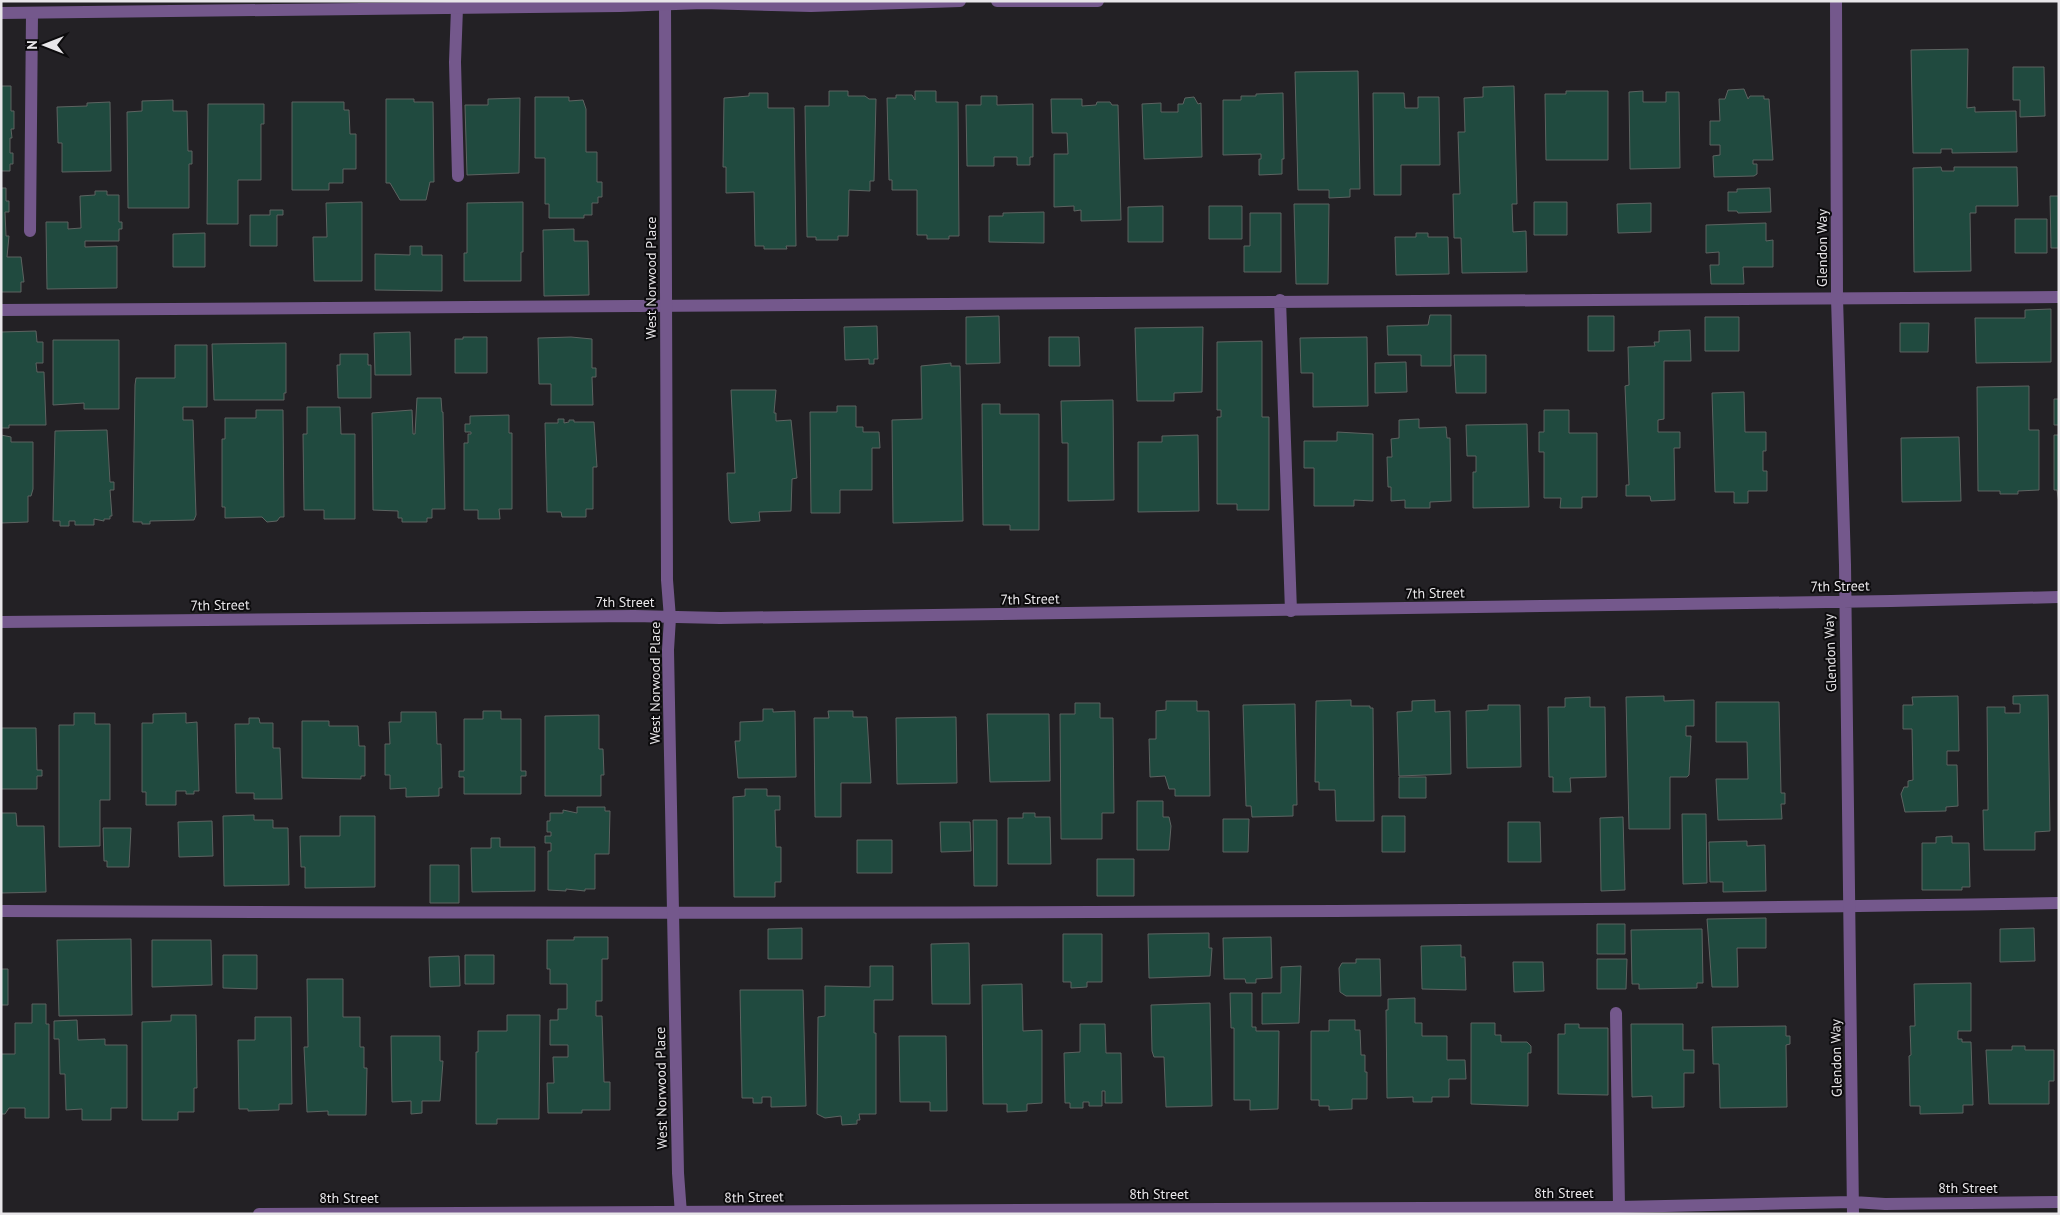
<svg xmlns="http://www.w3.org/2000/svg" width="2060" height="1215" font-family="'PT Sans',sans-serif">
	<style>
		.building { fill: #204a3f; stroke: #5d6361 }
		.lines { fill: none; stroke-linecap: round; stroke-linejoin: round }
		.service { stroke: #74588c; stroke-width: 12 }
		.minor { stroke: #74588c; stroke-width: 12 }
		.tertiary { stroke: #74588c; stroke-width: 12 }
		.labels { text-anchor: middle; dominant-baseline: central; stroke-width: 4; stroke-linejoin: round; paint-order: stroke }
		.street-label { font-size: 14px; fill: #e8e6e9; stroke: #0c0b0d }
	</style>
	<rect width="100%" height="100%" fill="#232125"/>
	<!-- building -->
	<path class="building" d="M1968,49L1967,108L1975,107V112L2016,111L2017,152L1952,153V149H1941V153H1913L1911,50Z
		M2013,67H2044L2045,116L2020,117V100H2013Z
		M1358,71L1360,189H1350V197L1329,198V190H1298L1295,72Z
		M1,86H11V111H14V129H11L12,138H10V153H13V164H10V171H1Z
		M1514,86L1517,204H1512L1513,232L1526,231L1527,272L1462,273L1461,238H1454L1453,194H1460L1458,132H1465L1464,98L1483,97V87Z
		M1744,89L1748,99L1750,96H1764V99H1769L1773,160H1753V164H1757V174L1754,176L1714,177L1713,156L1720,155V145H1710V121H1720L1719,99H1725L1728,90Z
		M829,91H848V96H865L869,99H876L874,181H870V191L849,190L848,236H838V240H816V237H807L805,106H829Z
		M915,91H936V102H958L959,236H949V239H927V235H917V190H892V180H889L887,98H896V95H912L915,100Z
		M1566,91H1608V160H1546L1545,94H1566Z
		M1643,91V102H1666V92H1679L1680,168L1630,169L1629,92Z
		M749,93H768V108H794L796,246H786L787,249H764V246H755L754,192L726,193V167H723L724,98L749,96Z
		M1283,93L1284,159H1282V174L1259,175V159H1261V154L1223,155V100H1241V96H1256V94Z
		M1373,93H1404L1405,108H1418V97H1439L1440,165H1401V195H1374Z
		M981,96H997V105L1033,104V157H1030V165H1017V157H994V166H967L966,105H981Z
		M535,97H569V101L583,100L586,109V152H597V182H602V197H598V203H592V215H584V218H549V204H545V158H535Z
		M1194,97L1198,104L1201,103L1202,157L1144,159L1142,104L1161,103V112H1178V104H1183L1185,98Z
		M520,98L519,173L467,175L465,105H488V99Z
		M386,99H414V102H433L434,182H430L426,200H400L390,183H386Z
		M1051,99H1082V106L1096,105L1097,102H1110L1112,105H1118L1121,220L1081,221V210L1074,211V206L1054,207V154H1068L1067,133H1052Z
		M173,100V111H187L188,151H192V164H189V208H128L127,112L142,111V101Z
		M110,102L111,171L62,172V143H58L57,107L87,106V103Z
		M292,102H344V110H349L350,134H356V169H343V183H329V190H292Z
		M208,104H264V124H261V180H238V224H207Z
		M1941,167L1942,171H1954V167H2017L2018,206H1976V213H1970L1971,271L1914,272L1913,168Z
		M1,188H6V201H9V212H5L6,236H9L7,257H21L24,282H21V292H1Z
		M1770,188L1771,212L1738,213L1737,211H1728V192H1737V189Z
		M95,191H107V195H119V222H122V229H119V241H85V247L117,246V288L47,289L46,222H68V229L81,228L80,196L95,195Z
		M2050,196H2059V248H2051Z
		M362,202V281H314L313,237H327L326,203Z
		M523,202V252H521V281H464V253H467V203Z
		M1534,202H1567V235H1534Z
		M1651,203V232L1618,233L1617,204Z
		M1294,204H1329L1328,284H1296Z
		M1163,206V242H1128V207Z
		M1209,206H1242V239H1209Z
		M270,210H283V215H277V246H250V215H270Z
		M1044,212V243L989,242V216H1003V213Z
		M1250,213H1281V272H1244V246H1250Z
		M2015,219H2047V253H2015Z
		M1766,223V241L1773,240V267H1743L1744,284H1711L1710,265H1719V252L1706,253V225Z
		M574,229V241H588L589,295L544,296L543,230Z
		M205,233V267H173V234Z
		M1416,233H1428V237H1448L1449,274L1396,275L1395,237H1416Z
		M410,246H422V255H442V291L375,290V254L410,255Z
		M2051,309V362L1976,363L1975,318H2025V310Z
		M1430,315H1451V366H1421V355H1388L1387,326L1428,325Z
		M999,316L1000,363L966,364V317Z
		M1588,316H1614V351H1588Z
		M1705,317H1739V351H1705Z
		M1900,323H1929L1928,352H1900Z
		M877,326L878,359H874V364H869V359L845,360L844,327Z
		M1203,327L1202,392L1174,393V401H1137L1135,328Z
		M1690,330L1691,361H1664V419L1658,420V432H1680V448H1674L1675,500L1651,501L1650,496H1626V485H1629L1625,386L1629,385L1628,347L1655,346L1654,342H1659V331Z
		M36,331L37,342H43V363H36L37,372H44L46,425H9V428H1V332Z
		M410,332L411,375H375L374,333Z
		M463,337H487V373H455V339H463Z
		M571,337L592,339V368H596V377H592L593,405H551V384H539L538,338Z
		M1049,337H1079L1080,366H1049Z
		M1367,337L1368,406L1313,407V373H1301L1300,338Z
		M53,340H119V409H84V403L53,405Z
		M1262,341V417H1269V510H1237V504H1217V417H1221V410H1217V342Z
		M286,343V393H284V400H214L212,344Z
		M175,345H207V407H183V420H193L196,515L194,520L150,521V524H142V522H133L135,385L136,378H175Z
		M340,354H368V365H371V398H338L337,365H340Z
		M1454,355H1486V393H1456Z
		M1406,362L1407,392L1375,393V363Z
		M951,363V366H960L963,521L893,523L892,420L922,419L921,366Z
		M2029,386V430H2039V490L2018,491V494H2000V491H1978L1977,387Z
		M731,390H776L774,413H776V421L791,420L797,478L792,479L791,511L759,512L760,521L731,523L729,520L727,473H735Z
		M1744,392L1745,432H1766V451H1763V471H1767V491H1748V503H1734V492H1715L1712,393Z
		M417,398H441L442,412H443L445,509H432V518H427V522H402V518H398V511L373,510L372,413L412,410L413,434H415Z
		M2054,399H2059V425H2054Z
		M1113,400L1114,500L1068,501V443H1062L1061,401Z
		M982,404H1000V414H1039V530H1010V525H983Z
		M837,406H856V427H863V432H879L880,448H872V490H840V513H811L810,412H837Z
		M307,407H340L341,434H355V519H324V510H304L303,434H307Z
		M256,410H283L284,517H280L277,521L267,522L262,517L225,518V507H222V439H225V418H256Z
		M1544,410H1569V433H1597V497H1582V508H1560L1561,498H1544V452H1539V432H1544Z
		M509,415V433H512V509H499L500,519H478V510H464V443H468V434H471V432H465V424H470V416Z
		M558,419H564V423L569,422V420H574V422H594L597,467H593V509H586V517H562L561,512H547L545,423H558Z
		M1419,419V428L1446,427L1447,438H1450L1451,501L1430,502V508H1405V500L1391,501V487H1388L1387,457H1392L1391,439L1399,438V420Z
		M1527,424L1529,507L1473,508V472H1476V456H1467L1466,425Z
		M107,430L110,482H114V490H110L112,516H110V519H104V521L94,519V525H75V521H69V526H60V521H53L55,431Z
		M1337,432L1373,434V501L1354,500V506H1314V468H1304V441H1337Z
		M1,435L11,437V442H33V489L31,496H28V522L1,523Z
		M1198,435L1199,511L1138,512V442H1162V436Z
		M2054,435H2059V503L2057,490H2054Z
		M1959,437L1961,501L1902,502L1901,438Z
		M2048,695L2050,831L2035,832V850H1984L1983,810H1988L1987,707H2005V713H2020V704H2013V696Z
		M1664,696V701L1694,700V726H1686V736H1691L1689,775L1687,777H1670V829H1629L1626,697Z
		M1958,696L1959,751H1947V765H1957L1958,806L1946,807V811L1905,812L1901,794L1904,787H1908V781L1913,780L1912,729H1903V705H1913L1912,697Z
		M1590,697V707H1605L1606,777L1570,778L1571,792H1553V777H1549L1548,707H1565V698Z
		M1351,700V706H1370V708H1373L1374,821H1336L1335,790H1319V782H1315L1316,701Z
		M1435,700V712L1450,711L1451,774L1399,776L1397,712L1412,711V701Z
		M1166,701H1197V711H1209L1210,796H1175V789H1169L1165,776L1150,777L1149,739H1156V711L1166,710Z
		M1716,702H1779L1781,793H1785V804H1781L1782,819L1718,820L1716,779H1748L1747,742H1716Z
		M1075,703H1100V718H1113L1114,813H1102V839H1061L1060,714H1075Z
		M1295,704L1297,805H1293V816L1252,817L1251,806H1246L1243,705Z
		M1488,705H1520L1521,767L1467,768L1466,711L1488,710Z
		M763,709H773V712L795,711L796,777L738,778L735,741H740V722L763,721Z
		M483,711H501V719H521V771H526V776H521V794H464V777H459V771H464V719H483Z
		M828,711H853V717H867L871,783H841V817H815L814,718H829Z
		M401,712H436L437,744H441L442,788H439V796L406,797V788L390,789V775H385V744H390L389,722H401Z
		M74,713H95V724H110V800H100V846L59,847V725H74Z
		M186,713V723L197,722L199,791H194V794H186V791H176V805H146V792H142V723H153V714Z
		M987,714H1049L1050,781L990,782Z
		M599,715V749H603L604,775H601V796H545V716Z
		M956,717L957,783L897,784L896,718Z
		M249,718H259L260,723H273V748H280L282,799H254V793H236L235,724H249Z
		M302,721H329V726H358L359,746H365V776H361V779L302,778Z
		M1,728H36L37,770H42V776H37V789H1Z
		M1399,777H1426V798H1399Z
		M745,789H767V796H780V810H775L776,847H781V882H775V897H734L733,797L745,796Z
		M1137,801H1163V817H1169L1171,826L1169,850H1137Z
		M577,807H605V811H610L609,854H595V889H585V891L566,889V891L548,890V851H551V843H545V836H551V832H547V821H550V813H563V810L577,813Z
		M1,813H16L17,826H44L46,892L1,893Z
		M1023,813H1035V817H1050L1051,864H1008V818H1023Z
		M1682,814H1706L1707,883L1683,884Z
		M254,815V820H273V828H288L289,885L224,886L223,816Z
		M340,816H375V887L305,888V867H301L300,836H340Z
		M1382,816H1405V852H1382Z
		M1623,817L1625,890L1601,891L1600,818Z
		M1223,819H1249L1248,852H1223Z
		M973,820H997V886H974Z
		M212,821L213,856L179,857L178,822Z
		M940,822H970L971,851L941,852Z
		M1508,822H1540L1541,862H1508Z
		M103,828H131L129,867H107V861H104Z
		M1952,836V843H1969L1970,887H1962V890H1922V843H1936V837Z
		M491,838H500V847H535V891L472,892L471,848H491Z
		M857,840H892V873H857Z
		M1747,841V846L1765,845L1766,891L1723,892V882H1710L1709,842Z
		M1097,859H1134V896H1097Z
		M430,865H459V903H430Z
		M1766,918V948H1737L1738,987H1712L1707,919Z
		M1597,924H1625V954H1597Z
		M802,928V959H768V929Z
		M2034,928L2035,961L2000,962V929Z
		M1702,929L1703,983H1697V988L1639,989V984H1632L1631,930Z
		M1209,933V948H1212L1210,976L1149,978L1148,934Z
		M1063,934H1102V982H1087V987L1071,988V982H1063Z
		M574,937H608V959H602V1001H596V1016H602L604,1082H610V1110H582V1113H548L547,1083H554L553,1057H568V1045H550V1020H558V1009H567V984H550V969H547V940H574Z
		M1271,937L1272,978L1256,979V983H1246L1245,979H1224L1223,938Z
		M131,939L132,1015L59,1016L57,940Z
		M152,940H211L212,985L152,987Z
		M969,943L970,1004H932L931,944Z
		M1461,945V957H1465L1466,990L1422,989L1421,946Z
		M223,955H257V989L223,988Z
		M465,955H494V984H465Z
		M459,956L460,986L430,987L429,957Z
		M1356,959H1380L1381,996H1346L1340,992L1339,968L1342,963H1356Z
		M1597,959H1627L1626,989H1597Z
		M1513,962H1543L1544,991L1514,992Z
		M870,966H893V1000H874V1033H876V1114H859L860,1120H857V1124L842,1125L841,1116L825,1118L817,1114L818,1017L825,1016V986L870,987Z
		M1301,966L1299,1023L1262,1024V993H1281V967Z
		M1,969H8V1005H1Z
		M307,979H343V1017H360V1047H364V1068H367L366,1115H328V1111L307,1112L304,1047H308Z
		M1971,983V1031H1958V1039H1962V1042H1971L1973,1105H1963V1113L1920,1114V1106H1910L1909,1056L1911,1055L1910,1026H1915L1914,984Z
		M1022,984L1023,1031L1042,1030V1103L1027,1104V1111L1007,1112V1104H983L982,985Z
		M740,990H803L806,1106L771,1107V1097H762V1103H753V1098H742Z
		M1230,993H1252V1027H1256V1031H1279L1278,1109L1250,1110V1100H1234V1028H1231Z
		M1415,998V1023H1422V1036H1447V1060H1465L1466,1079H1449V1097H1432V1102H1413V1097L1387,1098L1386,1010H1388V999Z
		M1210,1003L1212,1106L1166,1107L1164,1057H1154L1152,1051L1151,1005Z
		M32,1004H46V1024H49V1118H25V1108H9L5,1114H1V1054H15V1023H32Z
		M171,1015H196L197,1088H194V1112H178V1120H142V1022L171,1021Z
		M507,1015H540L539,1119H497V1124H476V1052H478V1031H507Z
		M255,1017H291L292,1104H279V1110L248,1111V1109H239L238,1040H255Z
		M77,1020L78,1040L105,1039V1045H127V1108H111V1120H82V1109L66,1110L65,1074H60L59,1039H54V1021Z
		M1329,1020H1355V1030H1360L1361,1055H1365V1072H1367V1099H1352V1109L1329,1110V1106H1319V1100H1311V1031H1329Z
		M1471,1023H1495V1035H1501V1042H1527L1531,1046V1053H1528V1106L1471,1104Z
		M1080,1024H1105L1106,1053H1121L1122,1103H1105V1091H1102V1106H1089V1102H1083V1108H1070V1103H1065L1064,1053L1080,1052Z
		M1565,1024H1579V1028H1608V1095L1558,1094V1034H1565Z
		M1631,1024H1683V1050H1694V1073H1684V1107L1652,1108V1096L1632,1097Z
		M1786,1026V1036H1790V1044L1786,1045L1787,1107L1720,1108L1719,1064H1713L1712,1027Z
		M391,1036H440V1061H443L440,1101H422V1113L411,1114V1101L392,1102Z
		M899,1036H946L947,1111H930V1102H900Z
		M2012,1046H2025V1050H2054V1081H2049V1104H1989L1986,1050H2012Z"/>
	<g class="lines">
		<!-- service -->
		<path class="service" d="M457,8L455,62L458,176
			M30,231L32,13
			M1280,300L1291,611
			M1,310L2059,297
			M1,911C687,914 1373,914 2059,903
			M1616,1013L1619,1207"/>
		<!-- minor -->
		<path class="minor" d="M665,1L667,580L670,618L668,650L678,1173L681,1214
			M1836,1L1837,298L1845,565L1853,1214
			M1,622L634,616L720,618L1891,601L2059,597
			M259,1214L1619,1207L1853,1202L1885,1204L2059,1202"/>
		<!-- tertiary -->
		<path class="tertiary" d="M997,1H1098
			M1,13L620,6L703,3L811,6L960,1"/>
	</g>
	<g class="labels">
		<!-- street labels -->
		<g class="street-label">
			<text transform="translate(1822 248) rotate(-90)">Glendon Way</text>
			<text transform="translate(651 278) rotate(-90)">West Norwood Place</text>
			<text transform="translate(1840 586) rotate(-1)">7th Street</text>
			<text transform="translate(1435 593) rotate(-1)">7th Street</text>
			<text transform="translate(1030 599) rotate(-1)">7th Street</text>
			<text x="625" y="602">7th Street</text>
			<text transform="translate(220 605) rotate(-1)">7th Street</text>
			<text transform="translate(1830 653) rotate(-92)">Glendon Way</text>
			<text transform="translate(655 683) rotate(-90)">West Norwood Place</text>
			<text transform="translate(1836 1058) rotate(-91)">Glendon Way</text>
			<text transform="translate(661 1088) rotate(-91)">West Norwood Place</text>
			<text x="1968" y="1188">8th Street</text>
			<text x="1564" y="1193">8th Street</text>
			<text x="1159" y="1194">8th Street</text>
			<text transform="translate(754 1197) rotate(-1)">8th Street</text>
			<text x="349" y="1198">8th Street</text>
		</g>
	</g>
	<!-- border -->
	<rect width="2060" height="1215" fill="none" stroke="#e8e6e9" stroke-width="5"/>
	<!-- north arrow -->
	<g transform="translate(45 45) rotate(270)" stroke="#0c0b0d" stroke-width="4" paint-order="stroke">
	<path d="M0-4L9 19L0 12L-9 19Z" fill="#e8e6e9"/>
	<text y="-8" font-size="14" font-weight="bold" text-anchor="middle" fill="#e8e6e9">N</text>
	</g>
</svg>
